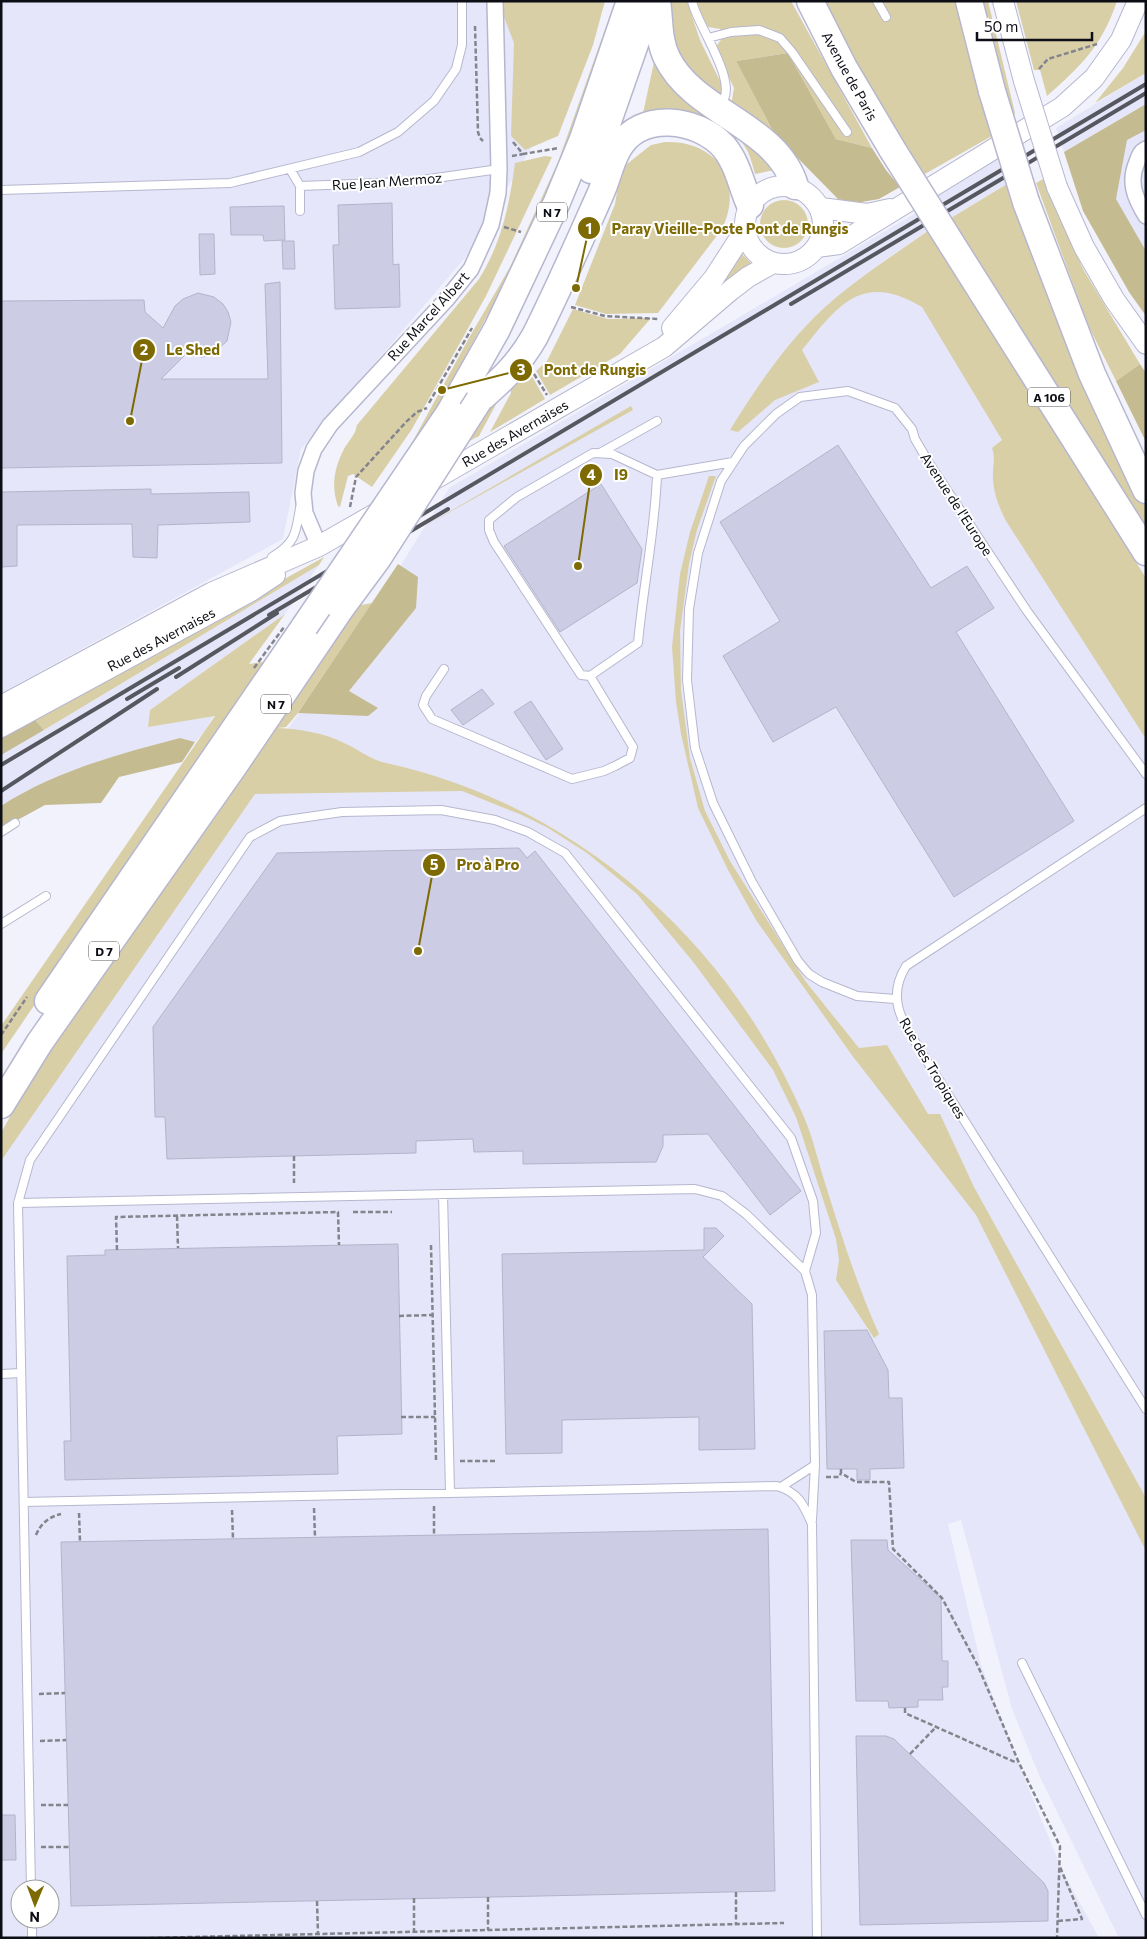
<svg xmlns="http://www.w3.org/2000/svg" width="1147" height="1939" font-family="Commissioner,sans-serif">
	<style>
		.built { fill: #e5e6f9; fill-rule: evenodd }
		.green { fill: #d9cfa7 }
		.forest { fill: #c5bb90 }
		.building { fill: #cccde5; stroke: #b3b4cb }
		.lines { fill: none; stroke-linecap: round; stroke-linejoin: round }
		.lane-casing { stroke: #b6b7ce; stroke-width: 10 }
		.street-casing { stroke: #b6b7ce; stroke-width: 18 }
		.secondary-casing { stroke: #b6b7ce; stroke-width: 22 }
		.highway-casing { stroke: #b6b7ce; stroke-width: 29 }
		.path { stroke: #83848c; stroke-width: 2.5; stroke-dasharray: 5 2.5; stroke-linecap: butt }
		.lane { stroke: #fff; stroke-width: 8 }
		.street { stroke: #fff; stroke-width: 15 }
		.secondary { stroke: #fff; stroke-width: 20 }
		.highway { stroke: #fff; stroke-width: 26 }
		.rail { stroke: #56575f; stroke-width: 4 }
		.secondary-bridge-casing { stroke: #b6b7ce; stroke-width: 22; stroke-linecap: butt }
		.highway-bridge-casing { stroke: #b6b7ce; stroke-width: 29; stroke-linecap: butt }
		.path-bridge { stroke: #83848c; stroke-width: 2.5; stroke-dasharray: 5 2.5; stroke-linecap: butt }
		.secondary-bridge { stroke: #fff; stroke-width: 20 }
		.highway-bridge { stroke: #fff; stroke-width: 26 }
		.labels { text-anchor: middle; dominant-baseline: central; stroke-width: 4; stroke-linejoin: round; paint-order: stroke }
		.shield { fill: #fff; stroke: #56565b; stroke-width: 1 }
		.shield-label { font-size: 12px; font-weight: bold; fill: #0d0e15 }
		.street-label { font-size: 14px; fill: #0d0e15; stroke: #fff }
		.leader { fill: none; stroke: #7e6a02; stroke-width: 2 }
		.callout-dot { fill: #7e6a02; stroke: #fff; stroke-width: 2 }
		.mark-label { font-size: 15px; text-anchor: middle; font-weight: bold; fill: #fff }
		.callout-label { font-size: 15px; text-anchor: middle; font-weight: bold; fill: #7e6a02; stroke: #fff; stroke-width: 4; stroke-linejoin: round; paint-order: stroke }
	</style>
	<rect width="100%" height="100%" fill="#f1f2fc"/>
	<!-- built -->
	<path class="built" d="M1,1H571L530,150L465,258L301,449L283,539L1,693Z
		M1146,73V104L1064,152L1056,128Z
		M1146,114V251L1086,148Z
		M995,154L1007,184L951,218L935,190Z
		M916,213L928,231L878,265L898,264L1004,409L1146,639V1938H1119L1039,1775L1012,1709L961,1520L948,1524L981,1665L1021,1770L1063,1872L1099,1938H1V1161L4,1154L284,752L270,754L376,605L449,488ZM20,1889H50V1919H20Z
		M319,565L285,614L150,710L148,727L214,715L204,732L195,742L180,738L1,806V753L44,730Z"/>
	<!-- green -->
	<path class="green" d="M503,1H605L593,45L558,136L525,150L511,136L514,43L504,17Z
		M615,1H622L613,30L518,267L486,318L398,479L389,480L408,450L469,338L510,267L558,162Z
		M669,1H687L700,40L722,85L723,92L720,95L671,56Z
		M697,1H791L872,148L836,139L788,53L736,61L775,135L731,105L734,88L715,48L723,37L720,29L708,27L699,11Z
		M820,1H955L992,136L923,175L900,141Z
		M982,1H988L1015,113L1011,119Z
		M1016,1H1117C1102,46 1081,66 1047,96L1040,70H1034Z
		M1146,31V73L1095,103L1123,68Z
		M654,62L760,147L775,170L755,174C753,167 751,159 748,152C729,114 678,104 642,118Z
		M665,142C718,140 744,183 722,229L658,313L606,314L575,305L615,204L620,174L627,164L651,145Z
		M545,156L552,157L486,296L412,429L372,487L353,474L348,476L340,507L338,506C331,487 334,468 344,449C349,440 355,436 357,425L479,279C502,242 509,206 515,163Z
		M1043,179L1083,269L1140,364L1116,381L1088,325L1036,183Z
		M1007,184L1036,268L1086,386L1146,506V532L951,218Z
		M760 224a24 24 0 1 1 48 0a24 24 0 1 1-48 0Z
		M928,231L1146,578V739L1006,521C999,507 994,495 993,479C992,469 996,458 992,448L1002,440L922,307C862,271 838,305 802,350L819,382L775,400L738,432L730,430C756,388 786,343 823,309C855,280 892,256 928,231Z
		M738,250L752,264L710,294Z
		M573,309L608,319L651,318L620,354L550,395L536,371L547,361Z
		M529,371L545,399L490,432L511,393V387Z
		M501,395L479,436L462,445L476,422Z
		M631,406L633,410L423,527Z
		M709,476H716L697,530L689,564L680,631L681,690L690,758L705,811L730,861L806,982L859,1048L887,1045L928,1114H940L974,1187L1146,1498V1551L976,1215L851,1054L756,920L728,870L698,808L681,734L676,702L672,647L680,574L690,532Z
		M324,557L319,565L44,730L34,719Z
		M372,603L298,713L286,727L278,728C299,729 325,733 344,743C358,749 371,760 386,763C576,805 728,939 804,1117C813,1138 818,1161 825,1183C841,1234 857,1285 879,1334L874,1338L836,1280L839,1260L836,1239L796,1117L773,1070L694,963L637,894L587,853L548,828L522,815L462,791L255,794L1,1161V1133L47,1049L351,607Z
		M285,614L249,664L269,661L1,1054V1026L215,716L148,727L150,710Z"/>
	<!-- forest -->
	<path class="forest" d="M788,53L836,139L872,148L886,170L900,187L879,199L856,203L838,199L775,135L736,61Z
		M1146,104V130L1127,140L1116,199L1146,251V316L1129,292L1083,211L1064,152Z
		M1140,364L1146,373V442L1116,381Z
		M398,564L418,577L416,608L349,691L378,708L368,716L298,713Z
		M34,719L44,730L1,755V737Z
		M180,738L195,742L182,762L119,777L101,803L45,805L1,829V806C55,771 119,754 180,738Z"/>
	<!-- building -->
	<path class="building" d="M392,203L393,265L399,264L400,307L335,309L333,245H339L338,205Z
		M284,206L285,240L264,241L263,235H231L230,207Z
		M199,234H214L215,274L200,275Z
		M282,241H294L295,269H283Z
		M280,282L282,463L1,468V301L144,300L145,312L163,328L175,306L183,299L198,293L214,297L223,304L228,312L231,322L227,341L212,354L203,357L185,355L161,379H268L265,284Z
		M838,445L931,588L967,566L994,608L956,632L1074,821L954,897L836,707L773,742L723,656L780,621L720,522Z
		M601,484L642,549L637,583L560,632L504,546Z
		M151,489V494L249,492L250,522L158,525L157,558L133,557L132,524L17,525V566L1,567V492Z
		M482,689L494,704L463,725L451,710Z
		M531,701L563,749L546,760L514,712Z
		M519,848L527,858L535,851L801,1191L770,1215L708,1134L663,1135V1146L656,1162L523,1164V1151L474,1152L473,1139L416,1141V1153L167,1159L165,1117H155L153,1027L277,853Z
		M704,1228H716L724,1236L703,1257L752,1304L755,1449L699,1450V1417L562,1420V1453L506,1454L502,1254L704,1250Z
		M398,1244L402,1434L337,1436L338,1474L65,1480L64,1441H71L67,1256L105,1255V1250Z
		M867,1330L888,1370L889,1398H902L904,1468L870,1469V1480H857V1469H827L824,1331Z
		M768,1529L775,1891L71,1906L61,1542Z
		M851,1540H887L888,1550L941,1598L942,1661H948V1687H942L943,1700H918V1707L889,1708L888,1701H856Z
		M856,1736H886L894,1739L1044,1883L1048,1891V1921L860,1925Z
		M1,1815H15L16,1860H1Z"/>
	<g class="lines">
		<defs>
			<path id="lane" d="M692,1C696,24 742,86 720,104
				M877,1L886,17
				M708,38L731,32L759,30L780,38L792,52L847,132
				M290,169L300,186
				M1,190L230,183L359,152L398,132L434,101L456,69L462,45V1
				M300,211V186L408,182L499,169
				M600,453L657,421
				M657,475C655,532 643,587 638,643L590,676L581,675L494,542L489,530V520L517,497L593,453L612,454L657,475L733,462
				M272,557C296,543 296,532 300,508
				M444,669L426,696L423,705L432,719L572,779L604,771L615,766L630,758L633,747L590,676
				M1146,808L906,966C884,1002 906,1026 925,1058L1146,1409
				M1,832L15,823
				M1,924L46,896
				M895,999L857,996L822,982L809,974L798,961L752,882L713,803L695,748L687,680L689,609L698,553L721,481L744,446L776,414L800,397L848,391L895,408L912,429L915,439L929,463L1027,611L1146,774
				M443,1194L450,1492
				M18,1203L695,1189L722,1196L746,1214L805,1271L812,1295L815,1465L812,1520
				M1,1374L21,1373
				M781,1487L815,1465
				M24,1502L777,1486C798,1492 804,1505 812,1524L817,1938
				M1022,1663L1146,1915
				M31,1889L18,1203L30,1160L250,837L280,821L342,812L441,810L495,820L528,832L565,853L791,1138L813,1201L816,1233L805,1271
				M32,1919V1938"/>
			<path id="street" d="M1146,149C1140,152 1139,156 1137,162C1128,182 1135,198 1146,216
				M319,546L305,513L303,493L306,471L314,449L330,425L446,300L471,269L491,225L498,193L499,169L495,1"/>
			<path id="secondary" d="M1003,1L1024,81
				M745 225a39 39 0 1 1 78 0a39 39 0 1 1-78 0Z
				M1057,187L1084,247L1114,299L1146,344
				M821,208L867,214L890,209
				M817,247L839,244L1062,107L1094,78L1121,40L1138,1
				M672,328L714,278L745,230
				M426,484L664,347L731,290L748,277L773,263
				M1,706L211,593L319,546L382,510
				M1,727L251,591L275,575"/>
			<path id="highway" d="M657,1C660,20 658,40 667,58C694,113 777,125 795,186
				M810,1L844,68L892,149
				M969,1L992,91
				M591,170L650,1
				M1026,202L1092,374L1146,490
				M951,243L1146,552
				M479,400C503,379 519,364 535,336C558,290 579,242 600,195C607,180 610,163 618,149C640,110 698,118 724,147C738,164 741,185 750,205
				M450,412L497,329L557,202L583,139L630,1
				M48,1001L305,626
				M1,1105L40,1042L234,766L341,608"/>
		</defs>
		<!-- lane casing -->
		<use href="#lane" class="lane-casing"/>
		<!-- street casing -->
		<use href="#street" class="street-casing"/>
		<!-- secondary casing -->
		<use href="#secondary" class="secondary-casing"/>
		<!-- highway casing -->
		<use href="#highway" class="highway-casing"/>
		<!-- path -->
		<path class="path" d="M475,26L478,132L480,138L483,141
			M1039,69L1048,59L1097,44
			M513,142L523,154L559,148
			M512,156L523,154
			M504,227L521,232
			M571,307L605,316L659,319
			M534,374L547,395
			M429,403L472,328
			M350,507L356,477L406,422L417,412L427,408
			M1,1035L27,997
			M294,1156V1183
			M353,1212H392
			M177,1216L178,1248
			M431,1245L436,1460
			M117,1250L116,1217L338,1212L339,1245
			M399,1316L432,1315
			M401,1417H435
			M460,1461H495
			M841,1469V1473L856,1482H889L893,1549L942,1598L978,1666L1019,1763L1060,1846L1057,1938
			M826,1477H839L841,1473
			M434,1506V1535
			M314,1508L315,1537
			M232,1510L233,1539
			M79,1513L80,1542
			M36,1535C41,1523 49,1517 61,1514
			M39,1694L65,1693
			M905,1708V1713L1017,1763
			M40,1741L66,1740
			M910,1754L936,1727
			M41,1805H68
			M41,1847H69
			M736,1892V1925
			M488,1897V1930
			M414,1898V1932
			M317,1901L318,1934
			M1058,1921L1082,1919L1060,1867
			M150,1938L784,1923"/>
		<!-- lane -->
		<use href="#lane" class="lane"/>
		<!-- street -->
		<use href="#street" class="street"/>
		<!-- secondary -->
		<use href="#secondary" class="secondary"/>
		<!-- highway -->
		<use href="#highway" class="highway"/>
		<!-- rail -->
		<path class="rail" d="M791,304L1146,93
			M269,615L448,509
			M176,677L277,613
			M127,699L179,668
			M1,765L1146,84
			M1,791L157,689"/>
		<defs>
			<path id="secondary-bridge" d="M1024,81L1057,187"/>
			<path id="highway-bridge" d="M992,91L1026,202
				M892,149L951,243
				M341,608L378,558L479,400
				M305,626L450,412"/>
		</defs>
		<!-- secondary-bridge casing -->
		<use href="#secondary-bridge" class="secondary-bridge-casing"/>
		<!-- highway-bridge casing -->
		<use href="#highway-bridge" class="highway-bridge-casing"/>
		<!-- path-bridge -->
		<path class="path-bridge" d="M254,668L284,627"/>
		<!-- secondary-bridge -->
		<use href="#secondary-bridge" class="secondary-bridge"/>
		<!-- highway-bridge -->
		<use href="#highway-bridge" class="highway-bridge"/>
	</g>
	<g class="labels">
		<!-- shield labels -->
		<g class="shield">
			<rect x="537" y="202.5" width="30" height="19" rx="4"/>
			<rect x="1028" y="387.5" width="42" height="19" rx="4"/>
			<rect x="261" y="694.5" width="30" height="19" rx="4"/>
			<rect x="89" y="941.5" width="30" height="19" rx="4"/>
		</g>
		<g class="shield-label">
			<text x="552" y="212">N 7</text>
			<text x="1049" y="397">A 106</text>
			<text x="276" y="704">N 7</text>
			<text x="104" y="951">D 7</text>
		</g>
		<!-- street labels -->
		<g class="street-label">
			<text transform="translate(850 76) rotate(61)">Avenue de Paris</text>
			<text transform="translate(387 181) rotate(-4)">Rue Jean Mermoz</text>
			<text transform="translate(428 316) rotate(-48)">Rue Marcel Albert</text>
			<text transform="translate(515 433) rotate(-30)">Rue des Avernaises</text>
			<text transform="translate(957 504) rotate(57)">Avenue de l'Europe</text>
			<text transform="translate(161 639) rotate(-28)">Rue des Avernaises</text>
			<text transform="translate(933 1068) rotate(59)">Rue des Tropiques</text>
		</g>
	</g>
	<!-- callouts -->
	<path class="leader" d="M576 288L589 228M130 421L144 350M442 390L521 370M578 566L591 475M418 951L434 865"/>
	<g class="callout-dot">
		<circle cx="576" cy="288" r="5"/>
		<circle cx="130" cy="421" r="5"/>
		<circle cx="442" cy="390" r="5"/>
		<circle cx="578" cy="566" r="5"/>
		<circle cx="418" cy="951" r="5"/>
		<circle cx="589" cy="228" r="12"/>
		<circle cx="144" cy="350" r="12"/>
		<circle cx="521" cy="370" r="12"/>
		<circle cx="591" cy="475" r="12"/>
		<circle cx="434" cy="865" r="12"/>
	</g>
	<g class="mark-label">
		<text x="589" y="234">1</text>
		<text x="144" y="355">2</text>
		<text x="521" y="375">3</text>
		<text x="591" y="480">4</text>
		<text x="434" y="870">5</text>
	</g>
	<g class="callout-label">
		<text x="730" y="234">Paray Vieille-Poste Pont de Rungis</text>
		<text x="193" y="355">Le Shed</text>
		<text x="595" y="375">Pont de Rungis</text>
		<text x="621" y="480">I9</text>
		<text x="488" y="870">Pro à Pro</text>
	</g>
	<!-- border -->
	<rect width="1147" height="1939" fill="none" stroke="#0d0e15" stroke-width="5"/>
	<!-- north arrow -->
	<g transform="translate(35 1904) rotate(181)"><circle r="24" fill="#ffffff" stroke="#9e9fa1"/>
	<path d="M0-4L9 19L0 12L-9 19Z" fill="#7e6a02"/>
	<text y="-8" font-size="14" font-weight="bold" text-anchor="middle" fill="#0d0e15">N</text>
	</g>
	<!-- scale -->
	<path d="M977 32v8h115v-8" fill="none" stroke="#0d0e15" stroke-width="2.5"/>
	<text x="984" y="32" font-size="15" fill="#0d0e15" stroke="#ffffff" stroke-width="4" paint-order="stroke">50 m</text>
</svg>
